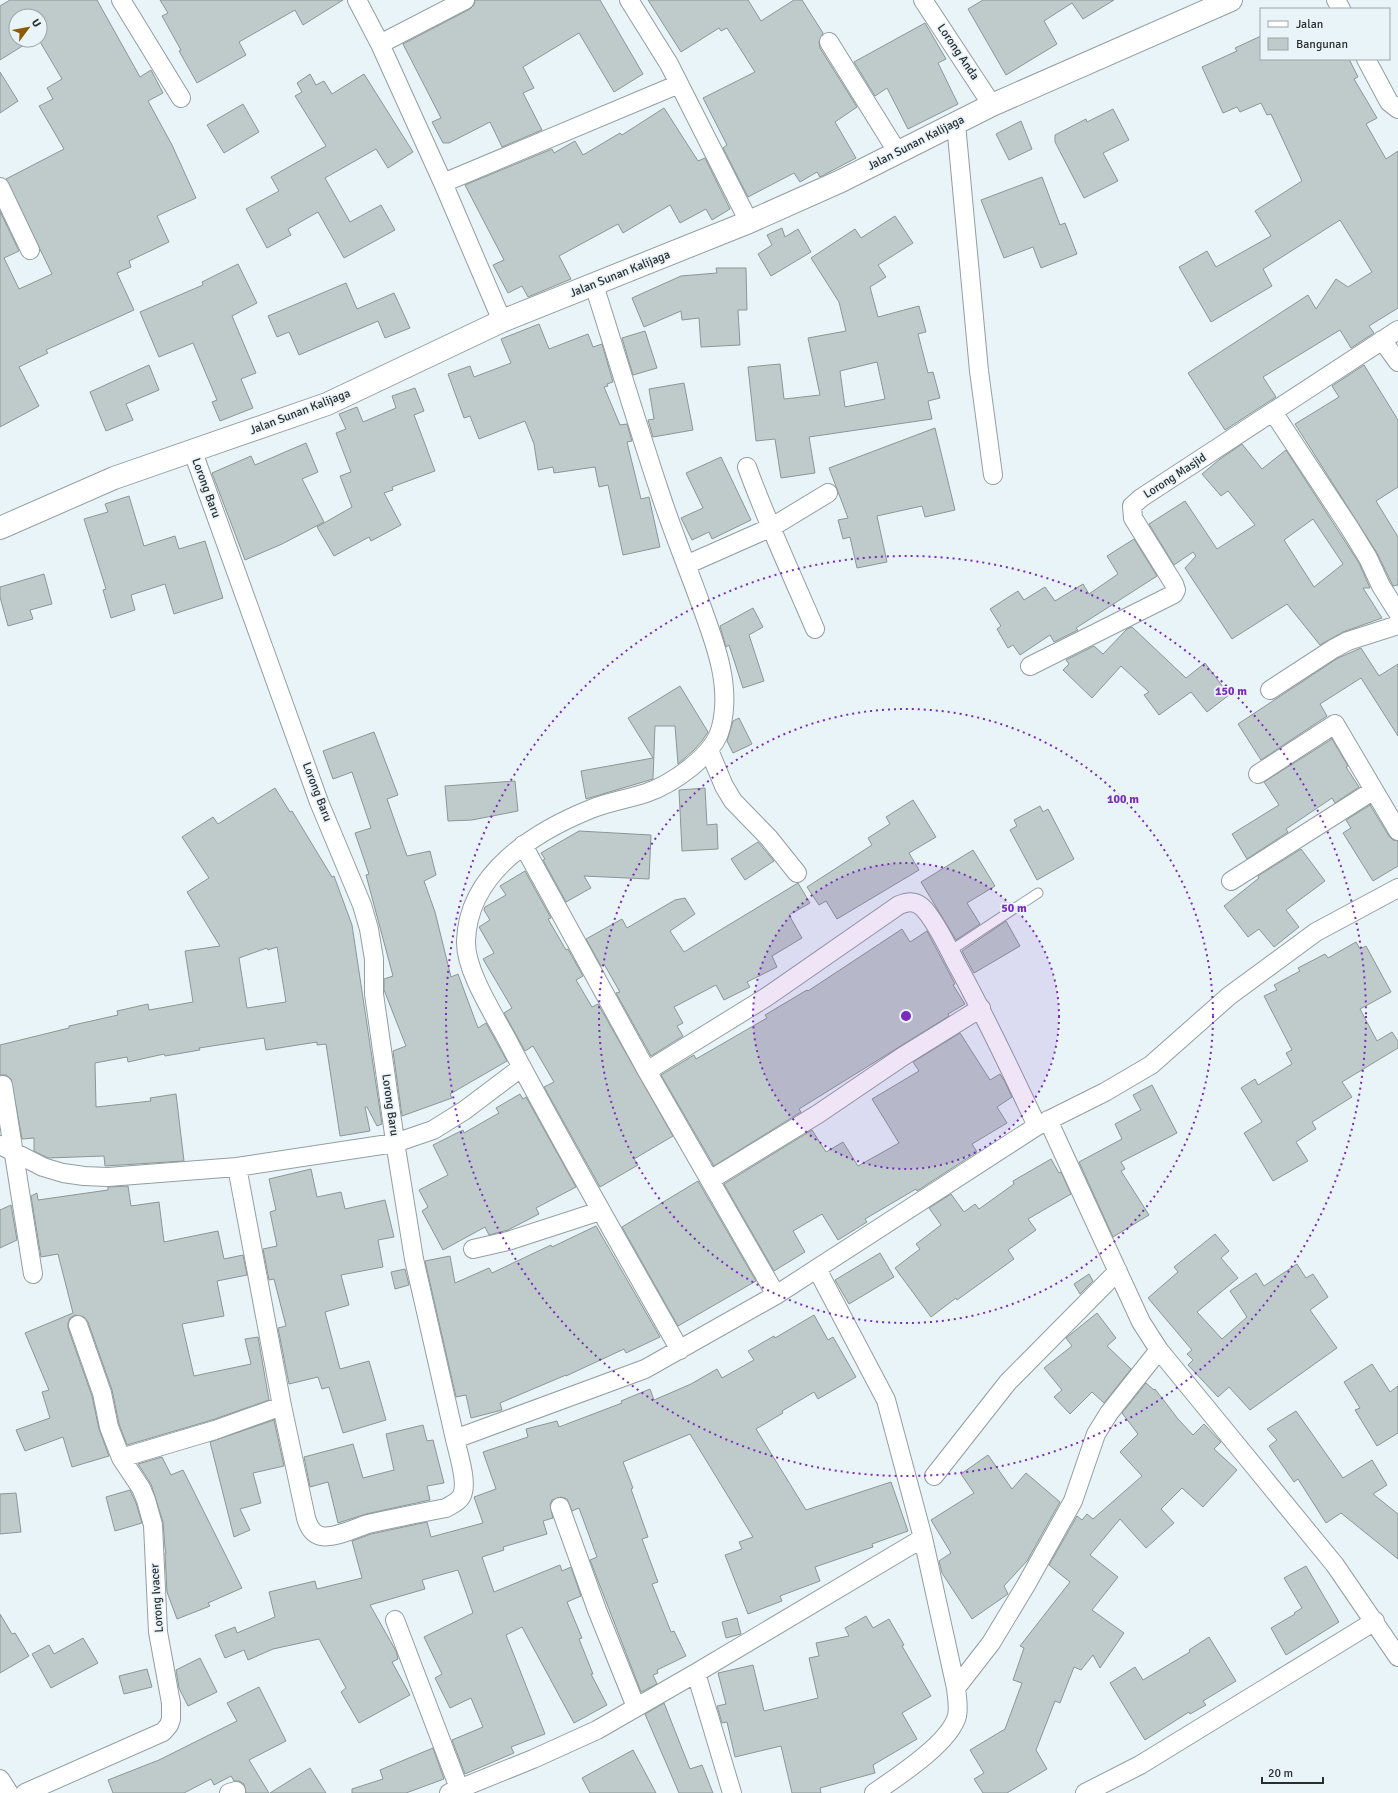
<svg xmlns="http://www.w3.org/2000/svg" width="1398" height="1793" font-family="Signika,sans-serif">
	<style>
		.building { fill: #bfcbca; stroke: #8b9796; fill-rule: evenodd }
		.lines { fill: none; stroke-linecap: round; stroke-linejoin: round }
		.service-casing { stroke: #939ea2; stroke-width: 11 }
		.minor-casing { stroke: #939ea2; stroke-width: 20 }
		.tertiary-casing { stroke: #939ea2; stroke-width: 24 }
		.service { stroke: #fff; stroke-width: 9 }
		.minor { stroke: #fff; stroke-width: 18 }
		.tertiary { stroke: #fff; stroke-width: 22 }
		.ring { fill: none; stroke: #7b2cbf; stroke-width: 2; stroke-dasharray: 2 4 }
		.labels { text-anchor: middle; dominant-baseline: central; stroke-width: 3.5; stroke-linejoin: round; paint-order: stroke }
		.street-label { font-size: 12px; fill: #2a2e30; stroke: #e9f4f9 }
		.centre { fill: #7b2cbf; stroke: #e9f4f9; stroke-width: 2 }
		.ring-label { font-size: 12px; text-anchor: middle; font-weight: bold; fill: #7b2cbf; stroke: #e9f4f9; stroke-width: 3.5; stroke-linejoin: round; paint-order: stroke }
	</style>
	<rect width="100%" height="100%" fill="#e9f4f9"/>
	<!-- building -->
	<path class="building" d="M10,0H97L140,77L151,70L163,93L148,101L172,145L196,198L157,216L169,242L129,261L131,267L117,273L134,310L46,350L48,353L19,367L39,406L0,427V211L19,251L4,258L19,289L52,274L6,179L64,149L39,106L53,99L47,88L62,79L39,40L40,16H16V40H32L0,60V6Z
		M160,0H343L303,25L295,10L239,42L246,55L197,83L179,51L181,50L162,16L168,13Z
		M475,0H600L643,74L614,92L579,33L523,67L534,88L523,93L542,130L502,147L490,122L449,143H443L432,122L441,118L403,44L470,9L474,5Z
		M648,0H748L761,21L794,0H802L823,33L819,42L820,48L857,107L835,122L856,158L820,177L817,172L800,182L794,173L748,197L723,148L727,145L703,98L755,72L727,28L721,31L719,28L681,52Z
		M983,0H1114L1083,19L1072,3L1044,21L1057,44L1006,75L968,9Z
		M925,23L946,59L938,63L958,104L908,129L887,88L875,96L854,62Z
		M1261,36V59H1349L1358,77L1354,79L1377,118L1366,124L1386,159L1398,151V308L1369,326L1374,333L1351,348L1340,330L1263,377L1276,397L1225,430L1188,373L1308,295L1316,309L1336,279L1348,287L1372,272L1340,220L1263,269L1272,286L1211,322L1179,267L1207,251L1216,267L1271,236L1255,211L1302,181L1271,114L1267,115L1261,103L1240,112L1237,107L1223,113L1202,67L1237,51L1235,48Z
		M0,72L18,101L0,113Z
		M310,74L316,85L324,81L332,94L364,74L413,152L388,168L376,149L325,178L350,222L381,205L395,230L344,258L318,212L288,229L291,235L267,248L246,209L279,191L271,177L326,146L295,96L302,92L297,83Z
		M243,104L259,132L224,153L207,125Z
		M664,108L698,161L705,158L730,209L712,220L706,209L680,223L670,205L623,233L618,224L559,256L571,279L528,297L522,286L508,293L493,265L504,260L465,185L552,149L554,153L575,141L583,155L620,133L622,135Z
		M1113,109L1129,140L1103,153L1118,181L1084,198L1055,142V135L1086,119L1087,122Z
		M1021,121L1032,149L1009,160L996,134Z
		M1042,177L1060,225L1065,223L1077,254L1041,268L1033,247L1004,258L981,200Z
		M895,216L913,243L878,265L886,277L870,287L878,317L919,306L926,332L918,334L928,373L933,372L940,398L928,401L932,419L809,437L815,473L781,478L775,439L756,441L748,367L780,364L784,399L820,395L808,338L846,331L839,302L811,258L855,229L861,238ZM877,362L885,399L845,407L840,371Z
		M782,228L785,237L798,229L811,252L771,276L758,254L772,245L767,235Z
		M238,264L257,303L232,316L256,373L241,379L253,408L220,421L212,402L217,400L193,343L159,357L140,312L203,285L202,282Z
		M716,268H746L747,310H738L740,345L701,347L699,318L682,320L681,311L644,327L632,298L681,276L717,273Z
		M346,283L357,309L394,293L410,328L385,338L378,321L299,355L289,332L277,337L268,316Z
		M539,324L549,349L588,334L593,347L602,344L613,382L607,384L608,386L604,387L620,425L627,424L632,441L627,442L641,499L649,497L660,547L623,555L608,485L599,487L595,467L554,473L553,467L538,470L534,444L525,421L479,439L470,416L464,418L448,374L470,366L474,377L511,363L501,339Z
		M645,331L657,368L633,375L622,338Z
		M149,365L159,390L126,404L133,420L106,431L90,392Z
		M1364,365L1398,420V487L1376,501L1398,537V585L1393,586L1377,553L1295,424L1339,397L1332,386Z
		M684,383L693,430L653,437L648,420L654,419L649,389Z
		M415,388L424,411L414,415L435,471L392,487L393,490L384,493L401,525L371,541L369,537L334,556L317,527L352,507L340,476L351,472L336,433L346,429L339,414L357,407L363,422L396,408L392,396Z
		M935,428L955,510L925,517L922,506L877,516L887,562L857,568L850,537L843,539L838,520L848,518L829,468Z
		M306,443L318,472L302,479L324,522L282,544L245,560L212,473L251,456L255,465Z
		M1242,444L1262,469L1286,450L1359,563L1370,588H1363L1382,618L1343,632L1320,645L1287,604L1232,639L1185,568L1196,556L1193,552L1174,565L1149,524L1185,501L1217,549L1255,525L1228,491L1221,496L1202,474L1220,459ZM1313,519L1343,564L1314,587L1284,540Z
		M721,457L751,520L712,539L709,532L692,540L681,518L703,508L686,473Z
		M129,496L144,546L175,536L179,549L205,541L223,598L174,614L165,584L131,595L135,610L111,618L103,590L106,589L84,519L108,512L105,504Z
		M1134,539L1157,576L1076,628L1078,630L1054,642L1050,635L1020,655L1013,645L1008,648L997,629L1001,626L990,609L1018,591L1024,600L1045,587L1055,601L1083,584L1089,594L1118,574L1107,556Z
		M44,574L52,604L30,610L33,619L8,626L0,597V587Z
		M753,608L763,627L749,635L764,681L743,688L729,645L726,647L720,626Z
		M1132,627L1186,678L1205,663L1229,695L1207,712L1191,692L1159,715L1144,695L1149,692L1121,666L1092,698L1063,670L1069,664L1066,660L1094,646L1103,654L1127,629Z
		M1361,648L1379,676L1398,664V736L1361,678L1320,704L1327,716L1261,760L1238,724L1338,658Z
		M680,686L708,732L702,741L694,750L678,764L675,726H655L653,779L586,799L581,771L653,758L628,718Z
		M739,718L752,744L733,753L727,741L733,721Z
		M374,732L398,795L387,799L407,856L430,851L436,875L424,881L435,912L451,977L458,974L478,1028L486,1023L507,1061L450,1094L452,1098L402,1116L393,1051L406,1046L384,990V979L393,976L366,875L369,874L355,833L371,828L352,772L333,779L323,751Z
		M1332,739L1348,766L1346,767L1359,787L1335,803L1332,798L1286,829L1288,832L1247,859L1232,834L1279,805L1264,782Z
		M515,781L518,811L472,820L448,821L445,786Z
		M275,788L290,812L292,811L332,877L334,876L352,925L382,1124L377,1126L367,1107H365L370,1131L340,1136L326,1044L317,1045V1042L266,1050L264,1038L199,1048L200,1050L165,1056L164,1054L128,1062L127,1057L95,1063L96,1107L151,1101L150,1098L176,1094L184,1161L105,1166L104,1156L48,1158L34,1151V1138L22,1139L11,1079L6,1075H0V1045L69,1028V1026L118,1015L117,1011L148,1004L149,1010L193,1002L185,951L220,946L187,892L209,878L182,837L213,817L218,824ZM277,947L286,1002L247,1008L239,958L267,948L268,950Z
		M705,788L707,825L717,824L718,849L682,851L679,790Z
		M913,800L936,837L909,853L919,870L837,919L826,901L819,905L807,887L872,845L868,838L890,824L886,817Z
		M1370,805L1389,836L1393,840L1398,841V866L1373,881L1343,833L1351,828L1346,820Z
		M1040,806L1043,812L1048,809L1074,859L1037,880L1010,830L1017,826L1014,820Z
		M579,831L651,835L649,879L584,876L591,888L566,902L543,860L545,859L541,853Z
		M758,842L774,861L745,880L731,859Z
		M1301,849L1325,881L1286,910L1299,927L1274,947L1259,929L1248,937L1224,906L1259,878L1258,876Z
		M973,850L995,886L967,903L980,924L956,940L921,882Z
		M525,871L551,918L548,919L566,950L568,949L583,976L576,980L592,1007L598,1004L673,1136L634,1159L638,1165L600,1187L544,1087L554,1082L533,1046L525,1051L504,1013L512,1008L483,959L494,953L479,927L490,920L484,910L485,907L506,895L500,886Z
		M798,883L810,903L789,915L802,938L772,956L777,967L747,982L750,987L724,1000L716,985L674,1007L683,1023L677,1026L683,1036L651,1056L616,993L620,992L604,964L601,966L586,939L622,919L627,928L675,900L685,898L695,914L670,931L684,952Z
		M1006,921L1020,946L974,973L962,951Z
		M902,929L910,942L927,931L955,984L953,985L965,1004L948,1014L949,1016L799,1109L801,1112L714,1166L661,1075L694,1055L696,1059L767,1018L765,1015L807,990L808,991Z
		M1356,942L1360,949L1366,946L1391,992L1360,1009L1377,1041L1392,1032L1398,1041V1048L1342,1082L1352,1097L1312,1122L1316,1129L1296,1142L1308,1161L1273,1181L1244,1133L1262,1122L1241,1088L1255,1079L1258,1085L1292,1064L1286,1053L1292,1050L1264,996L1277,990L1274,985L1300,971L1298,968L1325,954L1328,958Z
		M960,1033L990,1080L1000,1074L1005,1082L1012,1097L997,1107L1007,1123L972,1144L977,1152L917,1191L916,1189L865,1219L867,1222L838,1240L822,1214L793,1231L805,1252L774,1271L724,1184L812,1130L826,1152L843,1142L858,1166L899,1143L872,1099L919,1071L913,1062Z
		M1152,1085L1177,1133L1121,1162L1125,1169L1121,1171L1149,1215L1113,1237L1079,1162L1122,1139L1115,1124L1141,1110L1133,1095Z
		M520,1094L523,1099L526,1097L576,1187L536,1208L539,1214L508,1230L489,1235L485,1227L443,1250L422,1211L428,1207L419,1190L448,1175L433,1145L463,1130L464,1133L499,1113L496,1108Z
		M1051,1159L1059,1173L1061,1172L1071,1194L1028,1219L1036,1230L1008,1250L1014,1259L957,1300L956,1298L931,1317L895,1268L920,1249L916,1244L941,1225L929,1208L951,1194L964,1212L975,1204L979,1209L1014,1184L1013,1181Z
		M311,1169L317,1197L341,1192L345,1209L385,1200L394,1237L378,1240L383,1267L341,1275L349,1305L325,1312L340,1369L369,1361L386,1420L343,1433L329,1387L322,1389L318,1377L289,1384L278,1328L286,1326L274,1279L269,1280L263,1249L277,1246L270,1212L276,1210L269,1179Z
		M698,1181L756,1281L678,1326L622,1227Z
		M128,1186L131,1206L159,1202L164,1242L218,1231L224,1259L243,1255L247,1275L217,1281L224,1316L182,1324L194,1376L251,1364L245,1339L258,1337L269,1400L212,1420L127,1445L119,1424L112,1390L88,1322L84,1317L75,1315L70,1318L68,1323V1328L92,1396L99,1429L109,1456L72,1467L63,1437L25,1451L16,1430L50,1418L42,1392L49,1390L25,1333L73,1313L58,1254L41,1257L31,1196L37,1193L38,1200L108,1190V1187Z
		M11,1205L17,1240L0,1248V1210Z
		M596,1226L660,1337L626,1353L624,1349L566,1376V1375L500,1403L502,1410L471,1418L466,1395L456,1397L425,1261L450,1256L455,1283L489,1268L492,1273L551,1245L552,1247Z
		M1215,1234L1229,1251L1221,1258L1238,1278L1197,1312L1222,1339L1247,1317L1230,1291L1256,1273L1264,1286L1297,1264L1306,1278L1313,1274L1328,1297L1310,1310L1337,1348L1250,1410L1229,1387L1218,1397L1188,1365L1193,1360L1187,1354L1192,1350L1148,1298L1178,1272L1174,1267Z
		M880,1253L894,1277L849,1304L835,1280Z
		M405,1269L409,1285L395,1289L391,1272Z
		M1089,1274L1093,1281L1080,1294L1074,1284Z
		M1097,1313L1116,1338L1107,1346L1131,1369L1104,1403L1092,1392L1070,1414L1054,1397L1062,1390L1044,1368L1072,1346L1066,1338Z
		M814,1315L828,1340L833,1337L856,1377L818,1399L814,1392L782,1411L783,1413L756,1429L806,1510L891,1482L908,1531L872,1544L873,1547L815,1567L820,1581L780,1596L782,1601L748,1614L725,1555L742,1549L739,1542L753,1537L690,1434L623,1462L633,1488L631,1489L648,1537L642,1539L658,1582L652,1584L671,1632L674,1631L686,1656L657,1670L658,1673L653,1675L657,1684L641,1692L590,1560L597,1557L579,1508L572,1511L567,1499L561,1497L552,1500L550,1505L553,1518L543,1521L547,1534L503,1547L504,1550L482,1557L494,1592L560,1565L562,1571L571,1567L581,1596L567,1602L582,1638L579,1639L593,1674H591L607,1705L574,1723L522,1627L506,1635L545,1734L511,1747L514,1753L465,1774L452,1740L483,1727L471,1698L450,1708L435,1678L442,1674L424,1637L473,1613L458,1570L422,1580L425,1589L370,1605L396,1651L398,1659L392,1662L410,1695L359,1723L341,1692L346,1688L319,1639L273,1649L248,1660L244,1650L225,1658L215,1635L235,1627L237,1633L275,1617L269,1592L315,1581L317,1589L362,1578L352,1541L371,1534L427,1522L431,1537L483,1523L474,1497L496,1489L483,1452L528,1437L526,1429L557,1421L559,1427L622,1403L621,1401L650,1389L654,1400L691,1384L717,1369L722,1378L754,1360L748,1351L774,1336L775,1338Z
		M1372,1364L1390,1392L1398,1386V1433L1377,1446L1355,1410L1360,1408L1344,1382Z
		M1146,1383L1154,1390L1155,1389L1178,1419L1193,1435L1204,1424L1221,1442L1214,1449L1237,1470L1203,1507L1182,1488L1161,1509L1174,1523L1146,1548L1120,1519L1090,1555L1118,1577L1092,1610L1124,1633L1100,1668L1093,1655L1081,1670L1074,1667L1060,1703L1055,1701L1036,1750L1047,1769L1007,1793H983L974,1779L984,1773L970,1750L1005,1729L1022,1683L1013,1680L1024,1648L1020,1646L1070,1582L1049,1565L1077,1516L1082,1520L1087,1514L1093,1519L1142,1476L1120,1452L1138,1434L1122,1413Z
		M1296,1411L1343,1478L1372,1460L1387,1485L1373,1494L1398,1514V1559L1341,1513L1326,1523L1298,1479L1294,1482L1269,1446L1277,1440L1267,1429Z
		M274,1420L284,1466L253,1473L261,1503L240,1509L250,1530L234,1537L210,1442Z
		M423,1425L427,1441L433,1440L444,1483L427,1486L430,1500L366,1514L338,1523L328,1482L310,1487L304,1457L353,1444L363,1478L394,1470L386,1434Z
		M988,1455L1012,1489L1026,1473L1060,1502L1027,1561L1004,1586L1008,1594L972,1619L942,1573L939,1561L951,1553L931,1520L974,1493L961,1474Z
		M162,1457L171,1475L183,1470L242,1588L208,1603L210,1606L177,1619L167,1592L165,1553H166L165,1548L163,1522L151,1484L138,1464Z
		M130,1490L136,1503L142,1523L115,1531L106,1497Z
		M16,1493L21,1532L0,1534V1494Z
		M1306,1566L1339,1622L1286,1655L1271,1628L1295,1614L1294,1613L1302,1608L1284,1578Z
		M0,1614L12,1634L15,1633L29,1656L0,1673Z
		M866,1616L873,1628L889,1619L904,1645L902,1646L931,1696L902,1713L917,1739L873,1765L875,1773L820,1788L821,1793H792L781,1746L735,1757L727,1722L722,1723L717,1706L726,1704L718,1673L753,1665L764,1711L818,1698L809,1658L819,1656L816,1643L849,1636L845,1628Z
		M737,1618L741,1634L726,1638L722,1622Z
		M1209,1637L1236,1681L1203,1701L1206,1705L1190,1714L1189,1712L1145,1740L1110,1683L1135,1667L1143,1680L1190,1652L1189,1650Z
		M83,1638L98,1663L51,1688L32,1654L49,1645L54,1654Z
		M200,1658L217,1692L188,1706L179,1688L176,1670Z
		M147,1669L152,1687L124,1694L119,1676Z
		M259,1687L286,1741L249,1760L269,1793H246L244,1784L239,1781H234L231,1776L214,1785L211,1779L184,1793H113L108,1780L159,1760L237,1721L227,1703Z
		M664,1703L690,1769L702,1765L713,1793H679L645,1714Z
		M433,1748L444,1779L406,1793H352V1789L383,1779L380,1770Z
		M633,1750L656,1793H590L582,1778Z
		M310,1768L326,1793H270Z"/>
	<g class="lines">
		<defs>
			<path id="service" d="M950,951L1038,893"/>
			<path id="minor" d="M121,0L181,98
				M357,0L380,44L443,183L502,321
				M629,0L669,64L749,222
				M923,0L992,105
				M1336,0L1341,9
				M829,42L898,153
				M380,44L465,0
				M1366,59L1389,102L1398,109
				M956,124L979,371L993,475
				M443,183L679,84
				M0,187L30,250
				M594,285C616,354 637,424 660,493C672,530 687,566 700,602C714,641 732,684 721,727C715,755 672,784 646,793C628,799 608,802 591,809C534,832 468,873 466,941C465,972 497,1019 511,1047C565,1149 623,1250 680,1350
				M1382,340L1398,362
				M1273,412L1349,527L1368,558L1381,586L1398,613
				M193,452L319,802L362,905L369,929L374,959V994L396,1148L414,1259L455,1439
				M747,467C767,522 792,575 815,629
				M686,565L772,527L828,493
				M1030,666L1174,594L1176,590L1174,584L1133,518L1132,506L1141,498L1398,330
				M1270,690L1333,649L1348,641L1398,625
				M709,750L724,786L733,801L769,838L797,873
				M1258,774L1335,724L1398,831
				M523,845L647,1071L776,1295
				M1231,881L1374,790
				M647,1071L765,998L899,905C907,902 914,900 922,907C933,917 948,947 955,961C985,1015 1011,1071 1037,1126
				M3,1085L33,1274
				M1048,1120L1141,1322L1159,1350L1335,1565L1398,1657
				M0,1145L43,1167L63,1173L84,1176L108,1177L237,1167L395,1143L433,1130L465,1110L522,1067
				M237,1167L282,1406L306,1518C308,1525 312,1534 321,1536C333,1539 356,1528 368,1524C394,1518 420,1513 446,1508C451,1505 458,1502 461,1497C469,1485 458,1453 455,1439L645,1369L776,1295L1037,1126L1105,1092L1151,1065L1229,996L1316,932L1398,888
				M710,1180L818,1114L902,1057L981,1008
				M473,1249L508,1241L600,1211
				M817,1269L886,1400L923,1538L956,1688C957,1698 959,1707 957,1716C950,1743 897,1777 874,1793
				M121,1458L215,1430L282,1406
				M934,1476L1008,1382L1118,1271
				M560,1507L597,1610L636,1707
				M395,1620L459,1788
				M696,1673L732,1793
				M956,1688L991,1643L1026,1585L1073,1501L1096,1434L1109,1413L1159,1350
				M0,1779L9,1793
				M25,1793L163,1732L169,1725L171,1719V1703L158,1632L153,1525L146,1500L141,1488L121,1458L109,1427L102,1393L78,1325
				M229,1793L236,1791
				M449,1793L533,1759L597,1730L696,1673L923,1538
				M1085,1793L1140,1765L1375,1621"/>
			<path id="tertiary" d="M0,528L114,478L327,404L502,321L749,222L841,181L992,105L1231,0"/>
		</defs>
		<!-- service casing -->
		<use href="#service" class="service-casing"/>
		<!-- minor casing -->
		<use href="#minor" class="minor-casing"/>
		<!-- tertiary casing -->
		<use href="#tertiary" class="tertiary-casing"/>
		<!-- service -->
		<use href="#service" class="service"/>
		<!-- minor -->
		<use href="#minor" class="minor"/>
		<!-- tertiary -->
		<use href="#tertiary" class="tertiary"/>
	</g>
	<!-- distance rings -->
	<circle cx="906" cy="1016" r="153" fill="#7b2cbf" fill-opacity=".12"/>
	<g class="ring">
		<circle cx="906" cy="1016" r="153"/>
		<circle cx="906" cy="1016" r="307"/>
		<circle cx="906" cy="1016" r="460"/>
	</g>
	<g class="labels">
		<!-- street labels -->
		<g class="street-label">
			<text transform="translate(958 52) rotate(56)">Lorong Anda</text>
			<text transform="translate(916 143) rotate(-27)">Jalan Sunan Kalijaga</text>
			<text transform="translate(620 274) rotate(-22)">Jalan Sunan Kalijaga</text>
			<text transform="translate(300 412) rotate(-21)">Jalan Sunan Kalijaga</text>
			<text transform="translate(1175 476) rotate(-33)">Lorong Masjid</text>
			<text transform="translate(206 488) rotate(70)">Lorong Baru</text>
			<text transform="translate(317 792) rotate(69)">Lorong Baru</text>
			<text transform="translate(390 1105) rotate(82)">Lorong Baru</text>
			<text transform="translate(157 1598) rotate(-94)">Lorong Ivacer</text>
		</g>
	</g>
	<circle cx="906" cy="1016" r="6" class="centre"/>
	<g class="ring-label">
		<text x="1231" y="695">150 m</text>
		<text x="1123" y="803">100 m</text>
		<text x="1014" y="912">50 m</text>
	</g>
	<!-- legend -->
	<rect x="1260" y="8" width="130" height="52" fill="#e9f4f9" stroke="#9da5a9"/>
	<rect x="1268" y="21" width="20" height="6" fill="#ffffff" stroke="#9da5a9"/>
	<text x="1296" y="28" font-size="12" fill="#2a2e30">Jalan</text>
	<rect x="1268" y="38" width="20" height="12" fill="#bfcbca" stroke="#9da5a9"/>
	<text x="1296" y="48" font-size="12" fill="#2a2e30">Bangunan</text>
	<!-- north arrow -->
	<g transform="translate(28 28) rotate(58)"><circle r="19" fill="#e9f4f9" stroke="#9da5a9"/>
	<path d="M0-3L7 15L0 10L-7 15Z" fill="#8c5905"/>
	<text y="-6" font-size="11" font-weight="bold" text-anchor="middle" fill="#2a2e30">U</text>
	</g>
	<!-- scale -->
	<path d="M1262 1777v6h61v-6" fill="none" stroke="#2a2e30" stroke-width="2"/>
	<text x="1268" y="1777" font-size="12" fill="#2a2e30" stroke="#e9f4f9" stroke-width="3" paint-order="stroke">20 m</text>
</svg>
